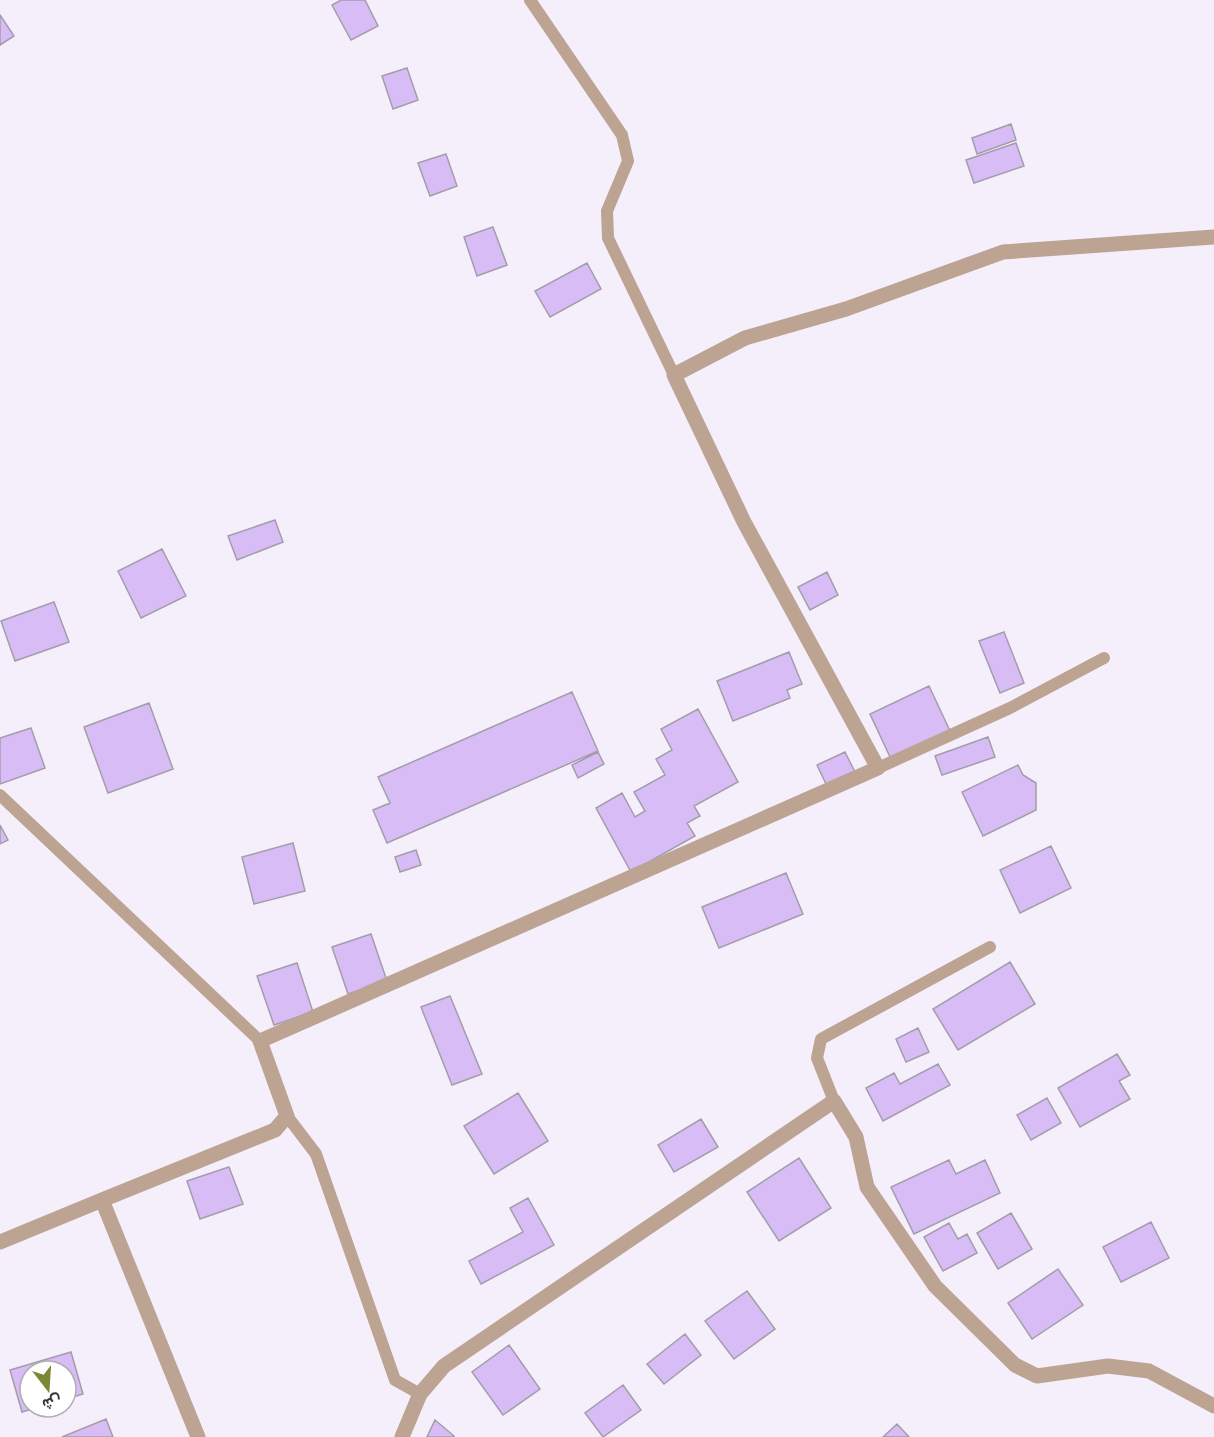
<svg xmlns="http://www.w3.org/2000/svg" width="1214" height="1437" font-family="Ubuntu,Vazirmatn,sans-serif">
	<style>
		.building { fill: #d7bcf6; stroke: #a39daa; stroke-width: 1.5 }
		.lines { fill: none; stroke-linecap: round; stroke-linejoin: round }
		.service { stroke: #bca392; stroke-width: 12 }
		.minor { stroke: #bca392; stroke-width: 15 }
	</style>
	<rect width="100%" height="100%" fill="#f5effc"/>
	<!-- building -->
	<path class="building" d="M341,0H365L378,26L351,40L332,5Z
		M0,15L14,36L0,45Z
		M407,68L418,100L393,109L382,76Z
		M1011,124L1016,140L977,154L972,138Z
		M1016,143L1024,166L974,183L966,160Z
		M446,154L457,186L430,196L418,163Z
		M493,227L507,265L477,276L464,237Z
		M587,263L601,289L550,317L535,291Z
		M275,520L283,542L237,560L228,536Z
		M162,549L186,596L141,618L118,571Z
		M827,572L838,595L810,610L798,587Z
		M54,602L69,642L15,661L1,621Z
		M1004,632L1024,683L1000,693L979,641Z
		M789,652L802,684L787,690L790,698L733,721L717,681Z
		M929,686L950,731L891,759L870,714Z
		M572,692L598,751L387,843L373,810L390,803L378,777Z
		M149,703L173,769L108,793L84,727Z
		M698,709L738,782L694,806L700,816L687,823L695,836L631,872L596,808L622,793L635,817L645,811L634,792L665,775L656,759L672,750L661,729Z
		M31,728L45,768L0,784V738Z
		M988,737L995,757L942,775L935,756Z
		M598,752L604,764L578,778L572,765Z
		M845,752L855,772L827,786L817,765Z
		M1018,765L1023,775L1036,783V810L983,836L962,792Z
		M0,825L8,840L0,844Z
		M293,843L305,891L254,904L242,857Z
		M1051,846L1071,888L1020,913L1000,870Z
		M416,850L421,865L400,872L395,857Z
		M786,873L803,914L719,948L702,907Z
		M371,934L387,981L348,994L332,947Z
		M1010,962L1035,1004L958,1050L933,1009Z
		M297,963L313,1012L274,1025L257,976Z
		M450,996L482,1074L452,1085L421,1007Z
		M918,1028L929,1052L906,1062L896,1039Z
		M1117,1054L1130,1075L1119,1081L1130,1099L1080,1127L1058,1088Z
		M938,1064L950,1085L883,1121L866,1088L894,1073L900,1084Z
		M518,1093L548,1141L494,1174L464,1126Z
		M1047,1098L1061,1123L1031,1140L1017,1115Z
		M701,1119L718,1147L674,1172L658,1145Z
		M799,1158L831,1208L779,1241L747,1192Z
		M949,1160L956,1174L985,1160L1000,1193L914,1234L891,1187Z
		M229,1167L243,1204L200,1219L187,1181Z
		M528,1198L554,1245L481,1284L469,1261L523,1232L510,1208Z
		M1011,1213L1032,1249L998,1269L977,1233Z
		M1151,1222L1169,1258L1121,1282L1103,1247Z
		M949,1223L958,1239L967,1234L977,1253L943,1271L924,1237Z
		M1058,1269L1083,1305L1032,1339L1008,1303Z
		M747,1291L775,1329L734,1359L705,1321Z
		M685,1334L701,1355L664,1384L647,1364Z
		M509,1345L540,1389L503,1415L472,1372Z
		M71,1352L83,1394L66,1399V1371H30V1407H38L22,1412L10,1370Z
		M623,1385L641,1410L603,1437L585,1413Z
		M106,1419L113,1437H62Z
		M435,1420L454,1436L453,1437H427Z
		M897,1424L909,1437H883Z"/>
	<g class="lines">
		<!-- service -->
		<path class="service" d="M530,0L622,135L628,161L607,211L608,238L674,375
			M878,768L1010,708L1104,658
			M0,795L260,1041
			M834,1101L817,1058L821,1039L990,947
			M287,1116L316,1154L395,1380L420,1394"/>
		<!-- minor -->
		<path class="minor" d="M102,1200L275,1130L287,1116L260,1041L878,768L744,522L674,375L745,338L846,309L1003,252L1214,237
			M0,1242L102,1200L198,1437
			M402,1437L420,1394L444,1366L834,1101L856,1137L867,1187L935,1286L1015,1365L1037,1376L1108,1366L1149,1371L1214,1406"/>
	</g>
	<!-- north arrow -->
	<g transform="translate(48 1389) rotate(163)"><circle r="28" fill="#ffffff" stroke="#afaeb1" stroke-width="1.5"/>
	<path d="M0-4.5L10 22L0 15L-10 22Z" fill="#7a8735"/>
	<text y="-9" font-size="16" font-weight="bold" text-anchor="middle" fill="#38353b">ش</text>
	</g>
</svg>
